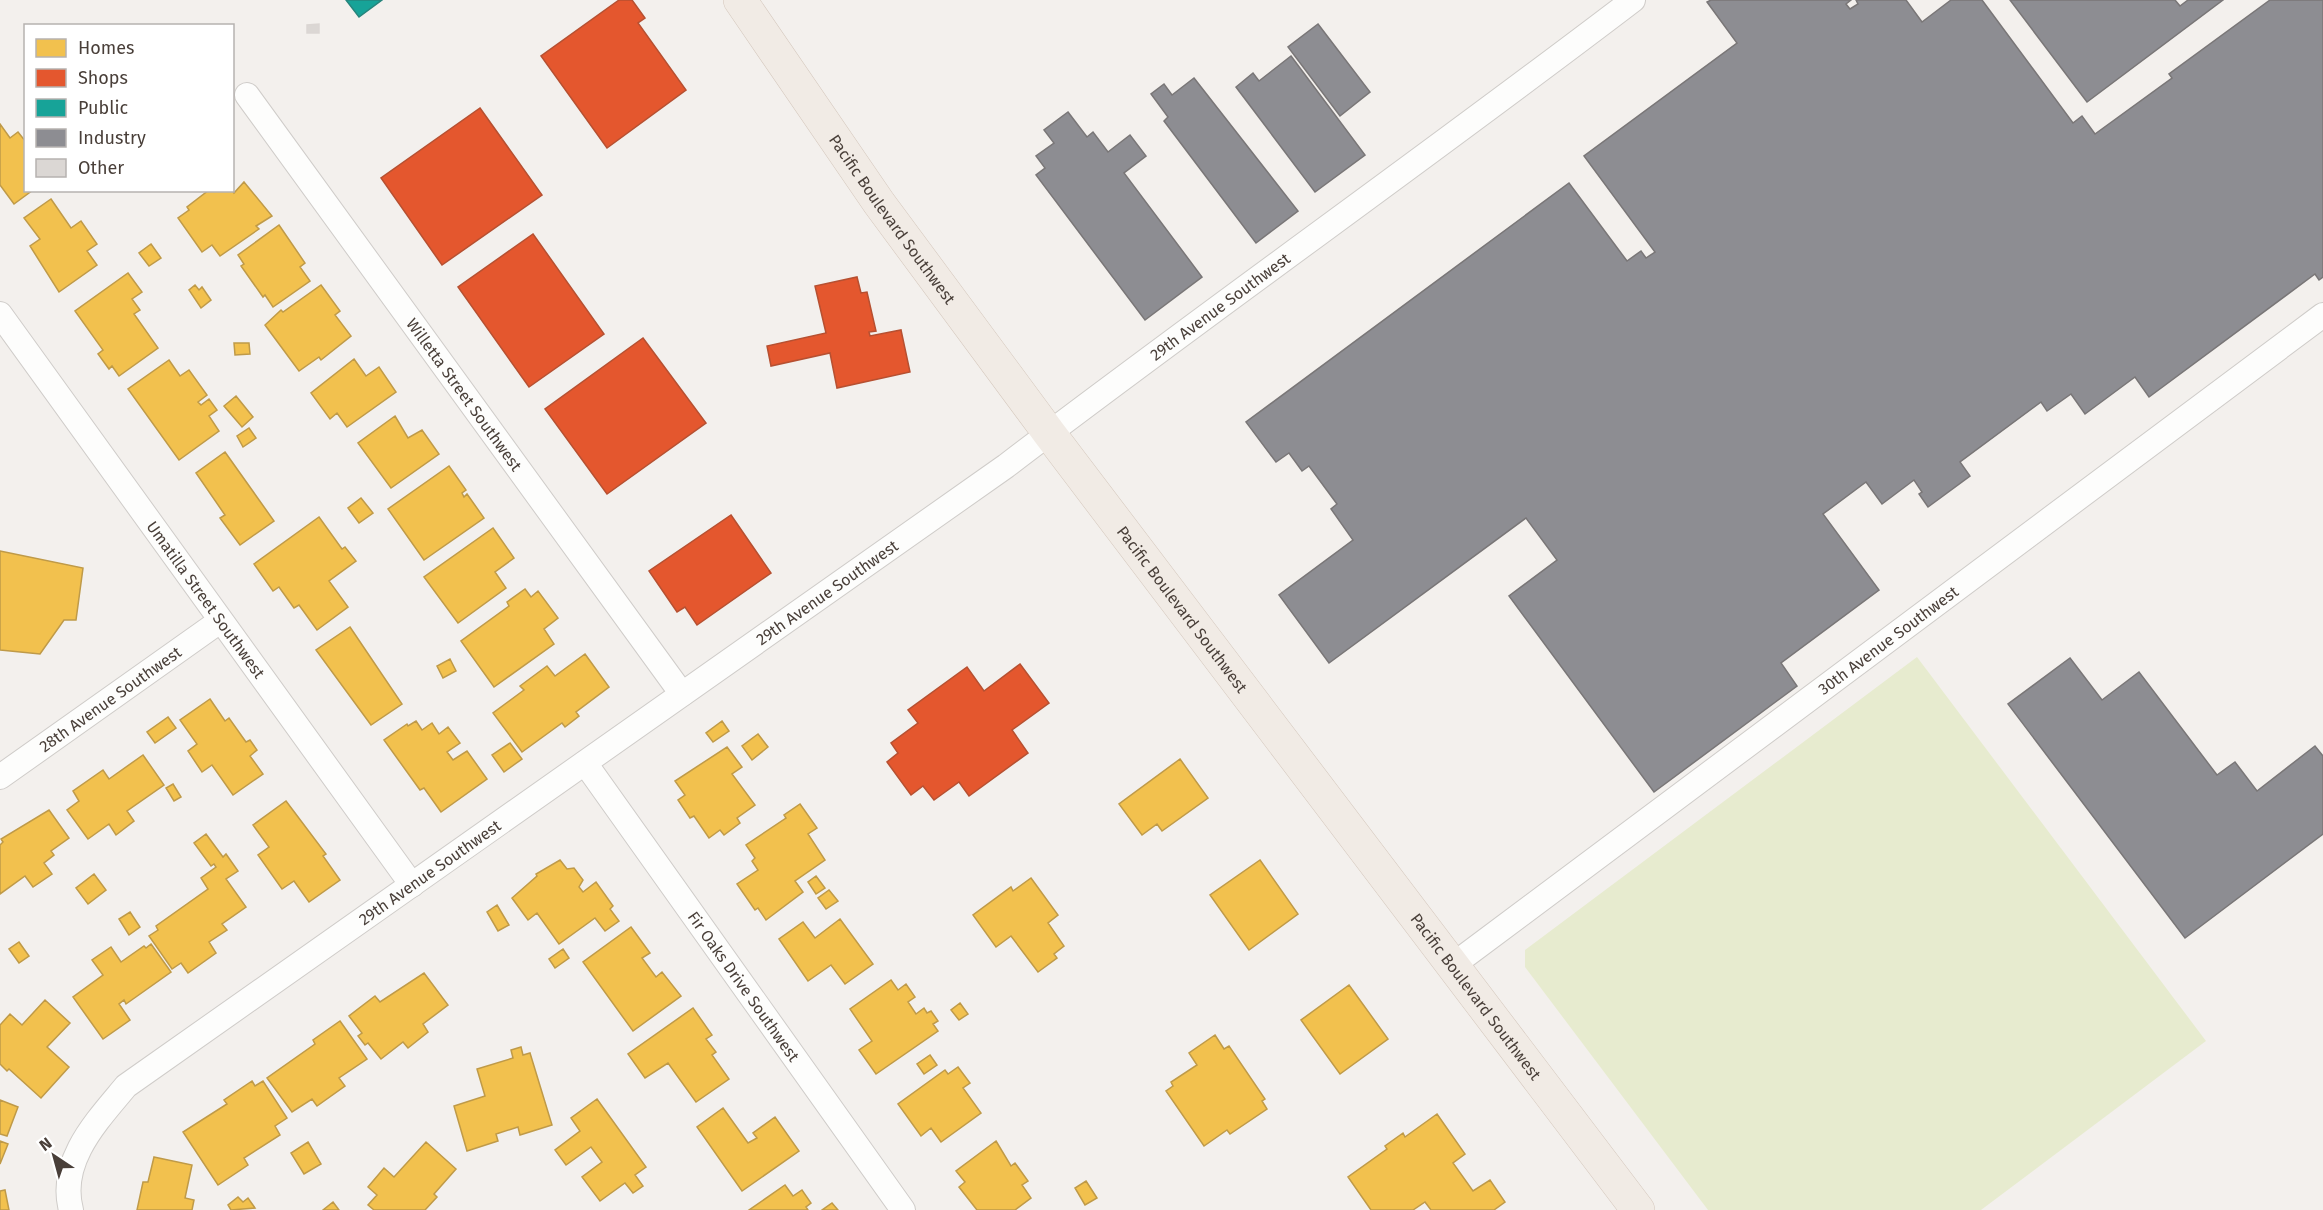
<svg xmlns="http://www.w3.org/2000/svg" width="2323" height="1210" font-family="'Fira Sans',sans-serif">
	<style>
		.green { fill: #e7ebcf }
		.homes { fill: #f2c14e; stroke: #bf9a48; stroke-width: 1.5 }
		.shops { fill: #e4572e; stroke: #b65031; stroke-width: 1.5 }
		.public { fill: #17a398; stroke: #26857c; stroke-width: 1.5 }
		.industry { fill: #8d8d92; stroke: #797677; stroke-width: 1.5 }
		.building { fill: #dbd7d4; stroke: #dbd6d3; stroke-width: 1.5 }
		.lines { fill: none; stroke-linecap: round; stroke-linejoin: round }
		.street-casing { stroke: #cfccc9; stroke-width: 26 }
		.primary-casing { stroke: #d4c7bc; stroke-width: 34 }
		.street { stroke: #fdfdfc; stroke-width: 24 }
		.primary { stroke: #f1ebe5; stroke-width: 33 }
		.labels { text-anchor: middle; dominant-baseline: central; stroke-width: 6; stroke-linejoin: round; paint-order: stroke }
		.street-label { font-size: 16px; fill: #493f39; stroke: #fff }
	</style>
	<rect width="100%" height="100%" fill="#f3f0ed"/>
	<!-- green -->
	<path class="green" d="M1917,657L2206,1041L1981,1210H1708L1525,967V950Z"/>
	<!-- homes -->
	<path class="homes" d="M0,124L10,138L18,132L26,142V190H33L14,204L0,185Z
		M244,182L272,216L256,226L259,229L220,256L212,245L202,252L178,218L189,210L187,207L209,190H232L234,193Z
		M51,199L71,228L81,221L97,244L87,251L97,265L59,292L30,246L40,239L24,218Z
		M279,225L305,263L300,267L310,281L273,307L265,295L263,297L241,266L244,264L238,255Z
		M151,244L161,258L149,266L139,253Z
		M128,273L142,292L132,299L140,310L134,314L158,348L119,376L112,366L109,369L98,354L103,350L75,311Z
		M195,285L199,290L202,287L211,300L201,308L189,290Z
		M321,285L340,311L335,315L351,336L321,360L319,357L299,371L265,325L281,310L283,312Z
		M234,343H249L250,354L235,355Z
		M354,359L366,376L379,367L396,392L347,427L337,413L330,419L311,393Z
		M169,360L180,376L189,370L207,395L198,402L201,405L209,399L217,410L209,416L219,431L179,460L128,389Z
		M236,396L253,417L242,427L224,406Z
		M395,416L408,438L422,430L439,454L391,488L358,443Z
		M249,428L256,438L243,447L237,436Z
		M225,452L274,521L240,545L220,518L225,515L196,473Z
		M449,466L466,490L462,493L464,497L467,494L484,518L424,560L388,509Z
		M361,498L373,513L359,523L348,508Z
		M319,517L342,549L345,547L356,561L329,581L348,607L317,630L299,605L294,608L279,587L273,591L254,564Z
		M493,528L514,558L495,572L506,588L458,623L424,577Z
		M0,551L83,568L76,620H64L40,654L0,650Z
		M525,589L531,597L538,591L558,618L544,629L554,644L494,687L461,641L509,606L507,602Z
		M350,627L402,704L371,725L316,650Z
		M585,654L609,687L576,712L579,716L565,727L562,723L522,752L493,713L524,690L520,686L547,666L555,676Z
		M450,659L456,671L443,678L437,666Z
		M210,699L225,721L229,718L246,742L250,740L257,750L250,756L263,774L233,795L212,765L202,772L188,751L197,744L180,720Z
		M168,717L176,728L155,743L147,732Z
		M416,721L422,730L432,723L439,734L448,727L460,743L447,752L453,760L467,751L487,779L441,812L424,788L420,790L384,740L407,724L408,726Z
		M722,721L729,731L713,742L706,733Z
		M758,734L768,747L752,760L742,746Z
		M510,743L522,759L504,772L492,755Z
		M727,747L742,767L732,774L755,805L737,818L740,823L724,835L720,830L709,838L694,816L690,818L678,800L685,795L675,781Z
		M143,755L164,785L127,811L134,821L116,835L109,824L88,839L67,810L79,801L73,791L103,770L109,779Z
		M1180,759L1208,798L1162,831L1157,824L1142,835L1119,804Z
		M173,784L181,797L174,801L166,788Z
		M286,801L326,854L323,856L340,880L309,902L294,881L282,889L258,855L269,847L253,825Z
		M800,804L817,828L808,834L825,860L795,881L803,892L766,920L758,908L755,910L737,884L758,870L752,861L755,858L746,845L786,818L784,815Z
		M49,810L69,838L51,851L54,855L44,863L52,874L33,887L25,876L0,894V845L3,842L1,839Z
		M206,834L223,857L226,854L238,871L226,879L246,907L222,924L227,930L209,942L216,953L188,973L181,963L172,969L149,936L158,930L156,926L208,889L201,878L216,867L214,864L211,866L194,843Z
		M560,860L567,869L574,868L583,880L579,887L583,892L596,882L613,906L610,909L619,921L605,931L595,918L559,944L537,913L528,920L512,898L537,876L536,874Z
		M1260,860L1298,914L1249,950L1210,895Z
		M94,874L106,890L88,904L76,888Z
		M816,876L825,888L816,894L808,882Z
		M1031,878L1058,915L1048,923L1064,946L1054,954L1057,958L1038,972L1011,936L996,947L973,915L1011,887L1013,891Z
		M829,890L838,901L826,909L818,898Z
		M497,905L509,925L498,931L487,912Z
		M130,912L140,927L129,935L119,919Z
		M840,919L873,964L845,984L831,965L808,981L779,939L803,922L815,938Z
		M631,927L650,953L642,958L656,977L662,972L681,996L633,1031L583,962Z
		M19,942L29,956L19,963L9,949Z
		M151,944L171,972L126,1004L124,1000L119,1004L130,1020L103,1039L73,997L103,975L92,960L111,947L121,962L144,946L146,948Z
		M563,949L569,958L555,968L549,959Z
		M424,973L448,1005L423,1024L428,1032L408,1048L403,1042L381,1059L368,1043L365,1045L358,1036L362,1033L349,1016L375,996L380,1002Z
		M891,980L898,990L906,984L915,997L908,1002L916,1014L924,1008L927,1013L931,1011L938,1021L933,1024L938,1031L876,1074L859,1050L872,1041L850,1009Z
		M1349,985L1388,1039L1340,1074L1301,1020Z
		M45,1000L70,1023L47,1047L69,1067L41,1098L9,1069L7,1071L0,1064V1025L10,1014L22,1025Z
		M960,1003L968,1014L959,1020L951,1010Z
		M693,1008L712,1035L706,1039L716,1052L712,1055L729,1079L696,1102L668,1063L645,1078L628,1054Z
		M340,1021L367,1059L339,1078L345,1086L317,1106L312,1099L292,1112L267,1078L315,1044L313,1040Z
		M1215,1035L1224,1049L1229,1046L1265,1099L1262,1101L1267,1109L1230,1134L1227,1130L1204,1146L1166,1091L1173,1086L1171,1082L1197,1065L1189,1053Z
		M521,1047L523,1055L530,1053L552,1125L520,1135L518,1127L496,1134L498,1141L467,1151L454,1106L485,1096L477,1069L513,1058L511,1050Z
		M930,1055L937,1065L924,1074L917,1064Z
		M958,1067L970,1083L963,1088L981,1113L941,1142L931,1128L921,1136L898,1104L945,1070L948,1074Z
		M252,1081L255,1086L263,1081L287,1118L275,1126L280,1135L244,1158L248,1165L218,1185L183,1132L227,1104L224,1100Z
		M597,1099L646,1167L635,1175L643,1186L633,1193L625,1183L600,1201L582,1177L602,1162L591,1147L566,1165L555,1150L580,1131L571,1118Z
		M0,1100L18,1107L7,1136L0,1134Z
		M723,1108L748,1143L757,1138L753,1133L775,1117L799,1151L742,1191L697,1127Z
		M1437,1114L1465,1154L1453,1163L1473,1191L1490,1180L1505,1202L1494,1210H1431L1425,1202L1413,1210H1371L1348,1177L1387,1149L1385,1146L1403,1133L1405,1137Z
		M0,1141L8,1144L0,1164Z
		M996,1141L1011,1166L1015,1163L1028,1181L1022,1185L1031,1198L1015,1210H977L959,1187L965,1182L956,1171Z
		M308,1142L321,1164L304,1174L291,1153Z
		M426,1142L456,1169L434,1194L437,1197L425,1210H374L368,1205L377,1195L368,1187L384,1168L394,1177Z
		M154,1157L192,1165L185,1198L194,1200L192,1210H137L143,1182H148Z
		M1086,1181L1097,1198L1085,1205L1075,1188Z
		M785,1185L793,1196L802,1190L811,1203L806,1207L808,1210H749Z
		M5,1190L9,1210H0V1191Z
		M238,1197L243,1202L248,1198L255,1208L231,1210L228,1205Z
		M333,1202L339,1210H323Z
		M832,1203L838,1210H822Z"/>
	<!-- shops -->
	<path class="shops" d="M619,0H632L645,18L638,23L686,90L607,148L541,56Z
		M480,108L542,195L442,265L381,178Z
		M533,234L604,334L529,387L458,287Z
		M857,277L861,293L867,292L876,331L869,332L870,336L901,330L910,372L837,388L830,353L771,366L767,346L826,333L815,286Z
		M643,338L706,423L607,494L545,409Z
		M731,515L771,573L697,625L685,607L677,612L649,571Z
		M1020,664L1049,703L1012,730L1028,753L969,796L959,782L934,800L923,786L911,795L887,762L898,753L891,743L918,723L908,710L967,667L984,691Z"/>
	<!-- public -->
	<path class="public" d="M346,0H382L359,17Z"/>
	<!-- industry -->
	<path class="industry" d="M1711,0H1851L1846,4L1850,9L1858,4L1856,0H1906L1922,22L1951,0H1982L2073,123L2082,116L2095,134L2172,78L2169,74L2270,0H2323V277L2319,280L2315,274L2149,397L2135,377L2085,414L2071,394L2047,411L2041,402L1960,462L1970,476L1928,507L1919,494L1922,492L1914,480L1882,504L1866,482L1823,514L1879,590L1781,663L1797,686L1654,792L1509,596L1557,560L1526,518L1329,663L1279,595L1353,540L1331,509L1337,504L1309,466L1302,471L1289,453L1276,462L1246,422L1569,183L1627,261L1641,251L1646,258L1655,252L1584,156L1737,43L1707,2Z
		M2010,0H2175L2180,6L2188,0H2223L2087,102Z
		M1318,24L1370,92L1340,116L1288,47Z
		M1291,56L1365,155L1315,192L1236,87L1253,73L1259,81Z
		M1194,78L1298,211L1256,243L1164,121L1168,117L1151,94L1164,84L1172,95Z
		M1068,112L1087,137L1093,132L1108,152L1130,135L1146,156L1124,173L1202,277L1145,320L1036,175L1045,168L1036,156L1054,143L1044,130Z
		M2070,658L2102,700L2139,672L2217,775L2235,762L2257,791L2315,746L2323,756V834L2185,938L2008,704Z"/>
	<!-- building -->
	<path class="building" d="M319,24V33H307V25Z"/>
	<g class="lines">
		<defs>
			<g id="street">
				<path id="s1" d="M247,95L682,694"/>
				<path id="s2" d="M0,314L412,885"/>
				<path id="s3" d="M585,763L903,1210"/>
				<path id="s4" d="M0,777L220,621"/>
				<path id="s5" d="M1453,965L2323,315"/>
				<path id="s6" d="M71,1210C58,1161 97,1121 126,1086L1006,466C1213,308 1426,158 1633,0"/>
			</g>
			<g id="primary">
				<path id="s7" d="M740,0L879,203L1049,433L1638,1210"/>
			</g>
		</defs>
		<!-- street casing -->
		<use href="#street" class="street-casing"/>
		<!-- primary casing -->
		<use href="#primary" class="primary-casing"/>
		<!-- street -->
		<use href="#street" class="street"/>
		<!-- primary -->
		<use href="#primary" class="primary"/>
	</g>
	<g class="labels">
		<!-- street labels -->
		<g class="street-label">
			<text stroke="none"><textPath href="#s7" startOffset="267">Pacific Boulevard Southwest</textPath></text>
			<text stroke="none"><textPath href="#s6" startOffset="1485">29th Avenue Southwest</textPath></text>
			<text stroke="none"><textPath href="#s1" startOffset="370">Willetta Street Southwest</textPath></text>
			<text stroke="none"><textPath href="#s6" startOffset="999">29th Avenue Southwest</textPath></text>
			<text stroke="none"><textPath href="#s2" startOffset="352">Umatilla Street Southwest</textPath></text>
			<text stroke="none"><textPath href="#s7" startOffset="753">Pacific Boulevard Southwest</textPath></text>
			<text stroke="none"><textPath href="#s5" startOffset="543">30th Avenue Southwest</textPath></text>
			<text stroke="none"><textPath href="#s4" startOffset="135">28th Avenue Southwest</textPath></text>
			<text stroke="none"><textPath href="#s6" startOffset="513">29th Avenue Southwest</textPath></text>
			<text stroke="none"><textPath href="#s3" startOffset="274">Fir Oaks Drive Southwest</textPath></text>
			<text stroke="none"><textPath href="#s7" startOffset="1239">Pacific Boulevard Southwest</textPath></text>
		</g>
	</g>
	<!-- legend -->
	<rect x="24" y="24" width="210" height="168" fill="#ffffff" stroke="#b6b2b0" stroke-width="1.5"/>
	<rect x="36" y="39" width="30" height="18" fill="#f2c14e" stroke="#b6b2b0" stroke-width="1.5"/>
	<text x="78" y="54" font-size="18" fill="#493f39">Homes</text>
	<rect x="36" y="69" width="30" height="18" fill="#e4572e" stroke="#b6b2b0" stroke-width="1.5"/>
	<text x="78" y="84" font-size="18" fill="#493f39">Shops</text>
	<rect x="36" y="99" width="30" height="18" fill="#17a398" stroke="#b6b2b0" stroke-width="1.5"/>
	<text x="78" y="114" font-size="18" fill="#493f39">Public</text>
	<rect x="36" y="129" width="30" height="18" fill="#8d8d92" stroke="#b6b2b0" stroke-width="1.5"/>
	<text x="78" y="144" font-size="18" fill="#493f39">Industry</text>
	<rect x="36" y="159" width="30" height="18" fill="#dbd7d4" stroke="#b6b2b0" stroke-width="1.5"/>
	<text x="78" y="174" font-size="18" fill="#493f39">Other</text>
	<!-- north arrow -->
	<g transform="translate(54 1156) rotate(324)" stroke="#ffffff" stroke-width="4.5" paint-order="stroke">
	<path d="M0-4.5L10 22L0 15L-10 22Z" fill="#493f39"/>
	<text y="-9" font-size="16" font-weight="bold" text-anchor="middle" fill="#493f39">N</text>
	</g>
</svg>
